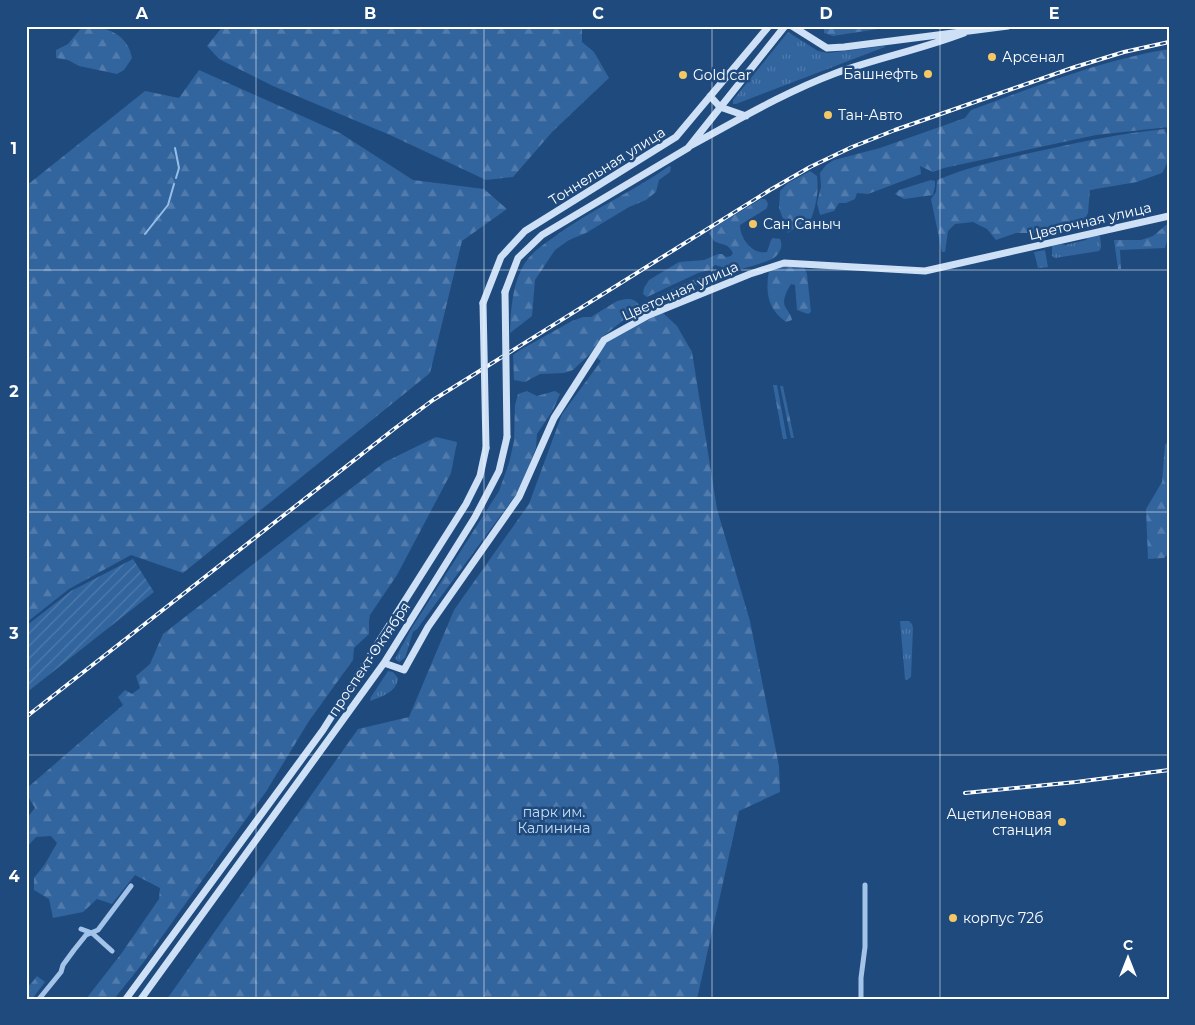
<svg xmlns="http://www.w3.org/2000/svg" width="1195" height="1025" font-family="Montserrat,sans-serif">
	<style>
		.grass { fill: url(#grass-tufts) }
		.forest { fill: url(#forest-firs) }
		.garden { fill: url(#garden-furrows) }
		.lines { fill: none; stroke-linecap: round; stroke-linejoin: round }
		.stream { stroke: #96bee9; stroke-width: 2 }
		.street { stroke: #a3c3e8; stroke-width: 5 }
		.secondary { stroke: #cde0f6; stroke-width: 7 }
		.rail-casing { stroke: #fff; stroke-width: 4 }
		.rail { stroke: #1f4a7e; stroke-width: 2; stroke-dasharray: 5.5; stroke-linecap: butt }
		.secondary-bridge { stroke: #cde0f6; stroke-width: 7 }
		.grid { fill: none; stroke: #fff; stroke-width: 1; stroke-opacity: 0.55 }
		.poi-dot { fill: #f6c863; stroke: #1f4a7e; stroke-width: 2 }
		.labels { text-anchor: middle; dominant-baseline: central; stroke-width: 5; stroke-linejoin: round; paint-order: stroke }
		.poi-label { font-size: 14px; fill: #fff; stroke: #1f4a7e; text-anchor: start }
		.street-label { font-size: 14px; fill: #fff; stroke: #1f4a7e }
		.park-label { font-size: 14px; fill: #c7ddf6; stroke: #1f4a7e }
		.neatline { fill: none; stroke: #fff; stroke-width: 2 }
		.grid-label { font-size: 16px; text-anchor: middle; font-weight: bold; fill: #fff }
	</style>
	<defs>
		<pattern id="grass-tufts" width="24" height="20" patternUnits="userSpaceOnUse" patternTransform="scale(1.25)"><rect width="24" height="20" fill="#32649d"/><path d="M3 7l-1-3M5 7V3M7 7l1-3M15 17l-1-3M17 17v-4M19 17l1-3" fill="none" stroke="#517bac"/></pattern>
		<pattern id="forest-firs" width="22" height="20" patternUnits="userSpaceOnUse" patternTransform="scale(1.25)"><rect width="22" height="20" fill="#32649d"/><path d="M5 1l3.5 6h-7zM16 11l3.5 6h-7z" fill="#517bac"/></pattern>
		<pattern id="garden-furrows" width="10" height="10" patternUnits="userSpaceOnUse" patternTransform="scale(1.25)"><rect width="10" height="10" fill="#32649d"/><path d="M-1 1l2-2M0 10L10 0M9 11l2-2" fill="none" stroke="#517bac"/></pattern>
	</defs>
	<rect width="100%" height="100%" fill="#1f4a7e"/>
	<!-- grass -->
	<path class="grass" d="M788,32L818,51L828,53L884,46L885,47L736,104H733V100Z
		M1097,235L1100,236L1101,248L1099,251L1055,258L1052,256V246L1062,244L1065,245L1086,240L1088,236Z
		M1045,250L1048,267L1038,268L1034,252Z
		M900,621H909L912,624L913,628L911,677L907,680L905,679Z
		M411,629L413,632L405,658L399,662L395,659Z
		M388,671L393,672L398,678C397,692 381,697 370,701L371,697Z"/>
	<!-- forest -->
	<path class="forest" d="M83,26C106,26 128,34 132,58L124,70L117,74L79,66L68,60L56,58V50L68,44Z
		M223,26H582V42L594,52L609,78L553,131L513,177L486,180L390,135L273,86L219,59L207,46Z
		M824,26H897L833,36L824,33Z
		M1169,49V127L1096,135L944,168L933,172L920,166L921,174L868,194L857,193L855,199L846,203H839L834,211L820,215L817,203L821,187L820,173L826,165L834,160L880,148L965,118L971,110C1035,87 1101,60 1169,49Z
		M199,70L340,133L413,180L484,189L507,209L462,241L430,373L183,573L131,555L69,589L26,623V186L145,91L179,98Z
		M1165,129C1171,145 1171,159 1162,173L1137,182L1090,190L1088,213L1082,225L1036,233H1016L996,240L987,229L973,222L955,224L948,231L945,252H942L931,199L936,192L937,180C971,166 1007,158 1044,150C1084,141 1124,133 1165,129Z
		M669,166L671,167L670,172L659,180L656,192L646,200L629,207L586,233L569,240L555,250L535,280L532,316L510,333C511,309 512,284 525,263C532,252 544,244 554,237C590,210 633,192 669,166Z
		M810,171L817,176C819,191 816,206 811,219L802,223L788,233L779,208L780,191L788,183Z
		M931,180L935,181V186L933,195L904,199L895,194L899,190Z
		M761,199H765C768,202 769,205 766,209L740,225C740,239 753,255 767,252L771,240L773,238L780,239C783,245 781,252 775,257C768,263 735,271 724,273L722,267L715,265L709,270L698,273L647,297L643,294L644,288L649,280L679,262L704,260L718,254H722L726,257L731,256L733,253C727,242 723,246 714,241L709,233L713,228Z
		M1166,225L1169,226V234L1165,248L1120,250L1121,269H1118L1114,240H1141L1153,236Z
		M787,266L804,267L807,274L811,312L808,314L797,310L795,285L791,284C787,291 781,301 786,308C789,313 791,315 792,320L786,322C768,309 765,293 769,271Z
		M707,274L711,276V279L657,302L655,300L657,296Z
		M626,299C633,299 637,300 640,307L601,338L590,354L573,370L564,373L540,374L525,382L514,380L513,355L520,350L572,321L583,317H591L617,301Z
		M662,312L677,326L692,352L717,509L750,621L779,766L780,792L739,811L697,999H167L358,729L409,717L454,610L529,504L562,414L601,361L596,357L608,341Z
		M773,385H777L787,439H783Z
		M780,386H783L794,438H791Z
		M527,391L537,396L555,391L560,394L553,410L537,434L536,448L518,492L417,629L413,632L411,629L499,491L509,463L514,441L515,405L518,394Z
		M436,437L457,442L451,473L397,575L370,615L369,621V634L354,648L353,660L309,721L267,790L143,963L114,999H86L121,954L159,899L160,888L135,875L112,904L97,899L83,912L53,918L49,899L34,890V878L45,864L57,843L51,836L36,837L26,848V819L35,808L26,793V789L123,705L118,697L125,690L132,694L140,688L136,676L150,664L163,634L385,462Z
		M1169,440V554L1164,558L1148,559L1146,509L1162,482L1165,445Z
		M37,976L45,982L32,999H26V983L30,985Z"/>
	<!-- garden -->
	<path class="garden" d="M133,559L154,592L26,693V626L71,591Z"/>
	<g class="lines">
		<!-- stream -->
		<path class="stream" d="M175,148L179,168L176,178
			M145,234L168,205L174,184"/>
		<!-- street -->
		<path class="street" d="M81,929L92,933L112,951
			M39,999L61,972L63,965L74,950L86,935L98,930L131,886
			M861,999V978L865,947V885"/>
		<!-- secondary -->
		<path class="secondary" d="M792,26L827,48L844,47L1008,26
			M710,96L720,107L746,116
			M690,146C738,120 785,92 836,73C878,58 922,49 964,33
			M505,292L518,258L542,235L688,148L785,26
			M483,303L501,257L525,231L676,137L769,26
			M384,663L404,670L428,627L519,497L554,418L604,340L649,315L750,274L784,263L925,271L1169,216
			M126,999L323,730L466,504L480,476L486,448
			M141,999L384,663L475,517L499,471L507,437"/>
		<defs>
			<path id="rail" d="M26,717L394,429L433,400L770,190L810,167L852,147L895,130L1075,67L1124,52L1169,42
				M965,793L1076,782L1169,770"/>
		</defs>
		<!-- rail casing -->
		<use href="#rail" class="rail-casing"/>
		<!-- rail -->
		<use href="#rail" class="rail"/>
		<!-- secondary-bridge -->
		<path class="secondary-bridge" d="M505,292L507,437
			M483,303L486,448"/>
	</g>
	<!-- grid -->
	<path class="grid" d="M256,26V999M484,26V999M712,26V999M940,26V999M26,270H1169M26,512H1169M26,755H1169"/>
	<!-- markers -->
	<g class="poi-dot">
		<circle cx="992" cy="57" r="5"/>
		<circle cx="928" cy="74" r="5"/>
		<circle cx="683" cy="75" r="5"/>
		<circle cx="828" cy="115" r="5"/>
		<circle cx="753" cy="224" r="5"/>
		<circle cx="1062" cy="822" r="5"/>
		<circle cx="953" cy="918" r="5"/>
	</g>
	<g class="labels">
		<!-- poi labels -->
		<g class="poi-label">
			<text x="1002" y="57">Арсенал</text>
			<text x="918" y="74" text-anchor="end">Башнефть</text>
			<text x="693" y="75">Gold car</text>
			<text x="838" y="115">Тан-Авто</text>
			<text x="763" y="224">Сан Саныч</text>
			<text x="1052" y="814" text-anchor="end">Ацетиленовая<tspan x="1052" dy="16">станция</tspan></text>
			<text x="963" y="918">корпус 72б</text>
		</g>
		<!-- street labels -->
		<g class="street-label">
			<text transform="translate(607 166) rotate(-32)">Тоннельная улица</text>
			<text transform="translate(1090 221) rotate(-13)">Цветочная улица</text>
			<text transform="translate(680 291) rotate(-24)">Цветочная улица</text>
			<text transform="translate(369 659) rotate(-56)">проспект Октября</text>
		</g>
		<!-- park labels -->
		<g class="park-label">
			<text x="554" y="812">парк им.<tspan x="554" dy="16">Калинина</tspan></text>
		</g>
	</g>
	<!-- border -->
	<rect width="1195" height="1025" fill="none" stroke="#1f4a7e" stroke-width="55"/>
	<!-- north arrow -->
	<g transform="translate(1128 958)" stroke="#1f4a7e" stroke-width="4" paint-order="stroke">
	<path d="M0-4L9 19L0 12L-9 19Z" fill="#ffffff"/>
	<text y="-8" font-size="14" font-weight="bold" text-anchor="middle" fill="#ffffff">С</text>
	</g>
	<rect x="28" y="28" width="1140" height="970" class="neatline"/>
	<g class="grid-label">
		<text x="142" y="19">A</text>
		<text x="370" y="19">B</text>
		<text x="598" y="19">C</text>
		<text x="826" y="19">D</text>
		<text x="1054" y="19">E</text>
		<text x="14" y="154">1</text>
		<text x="14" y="397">2</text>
		<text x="14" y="639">3</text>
		<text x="14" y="882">4</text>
	</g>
</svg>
